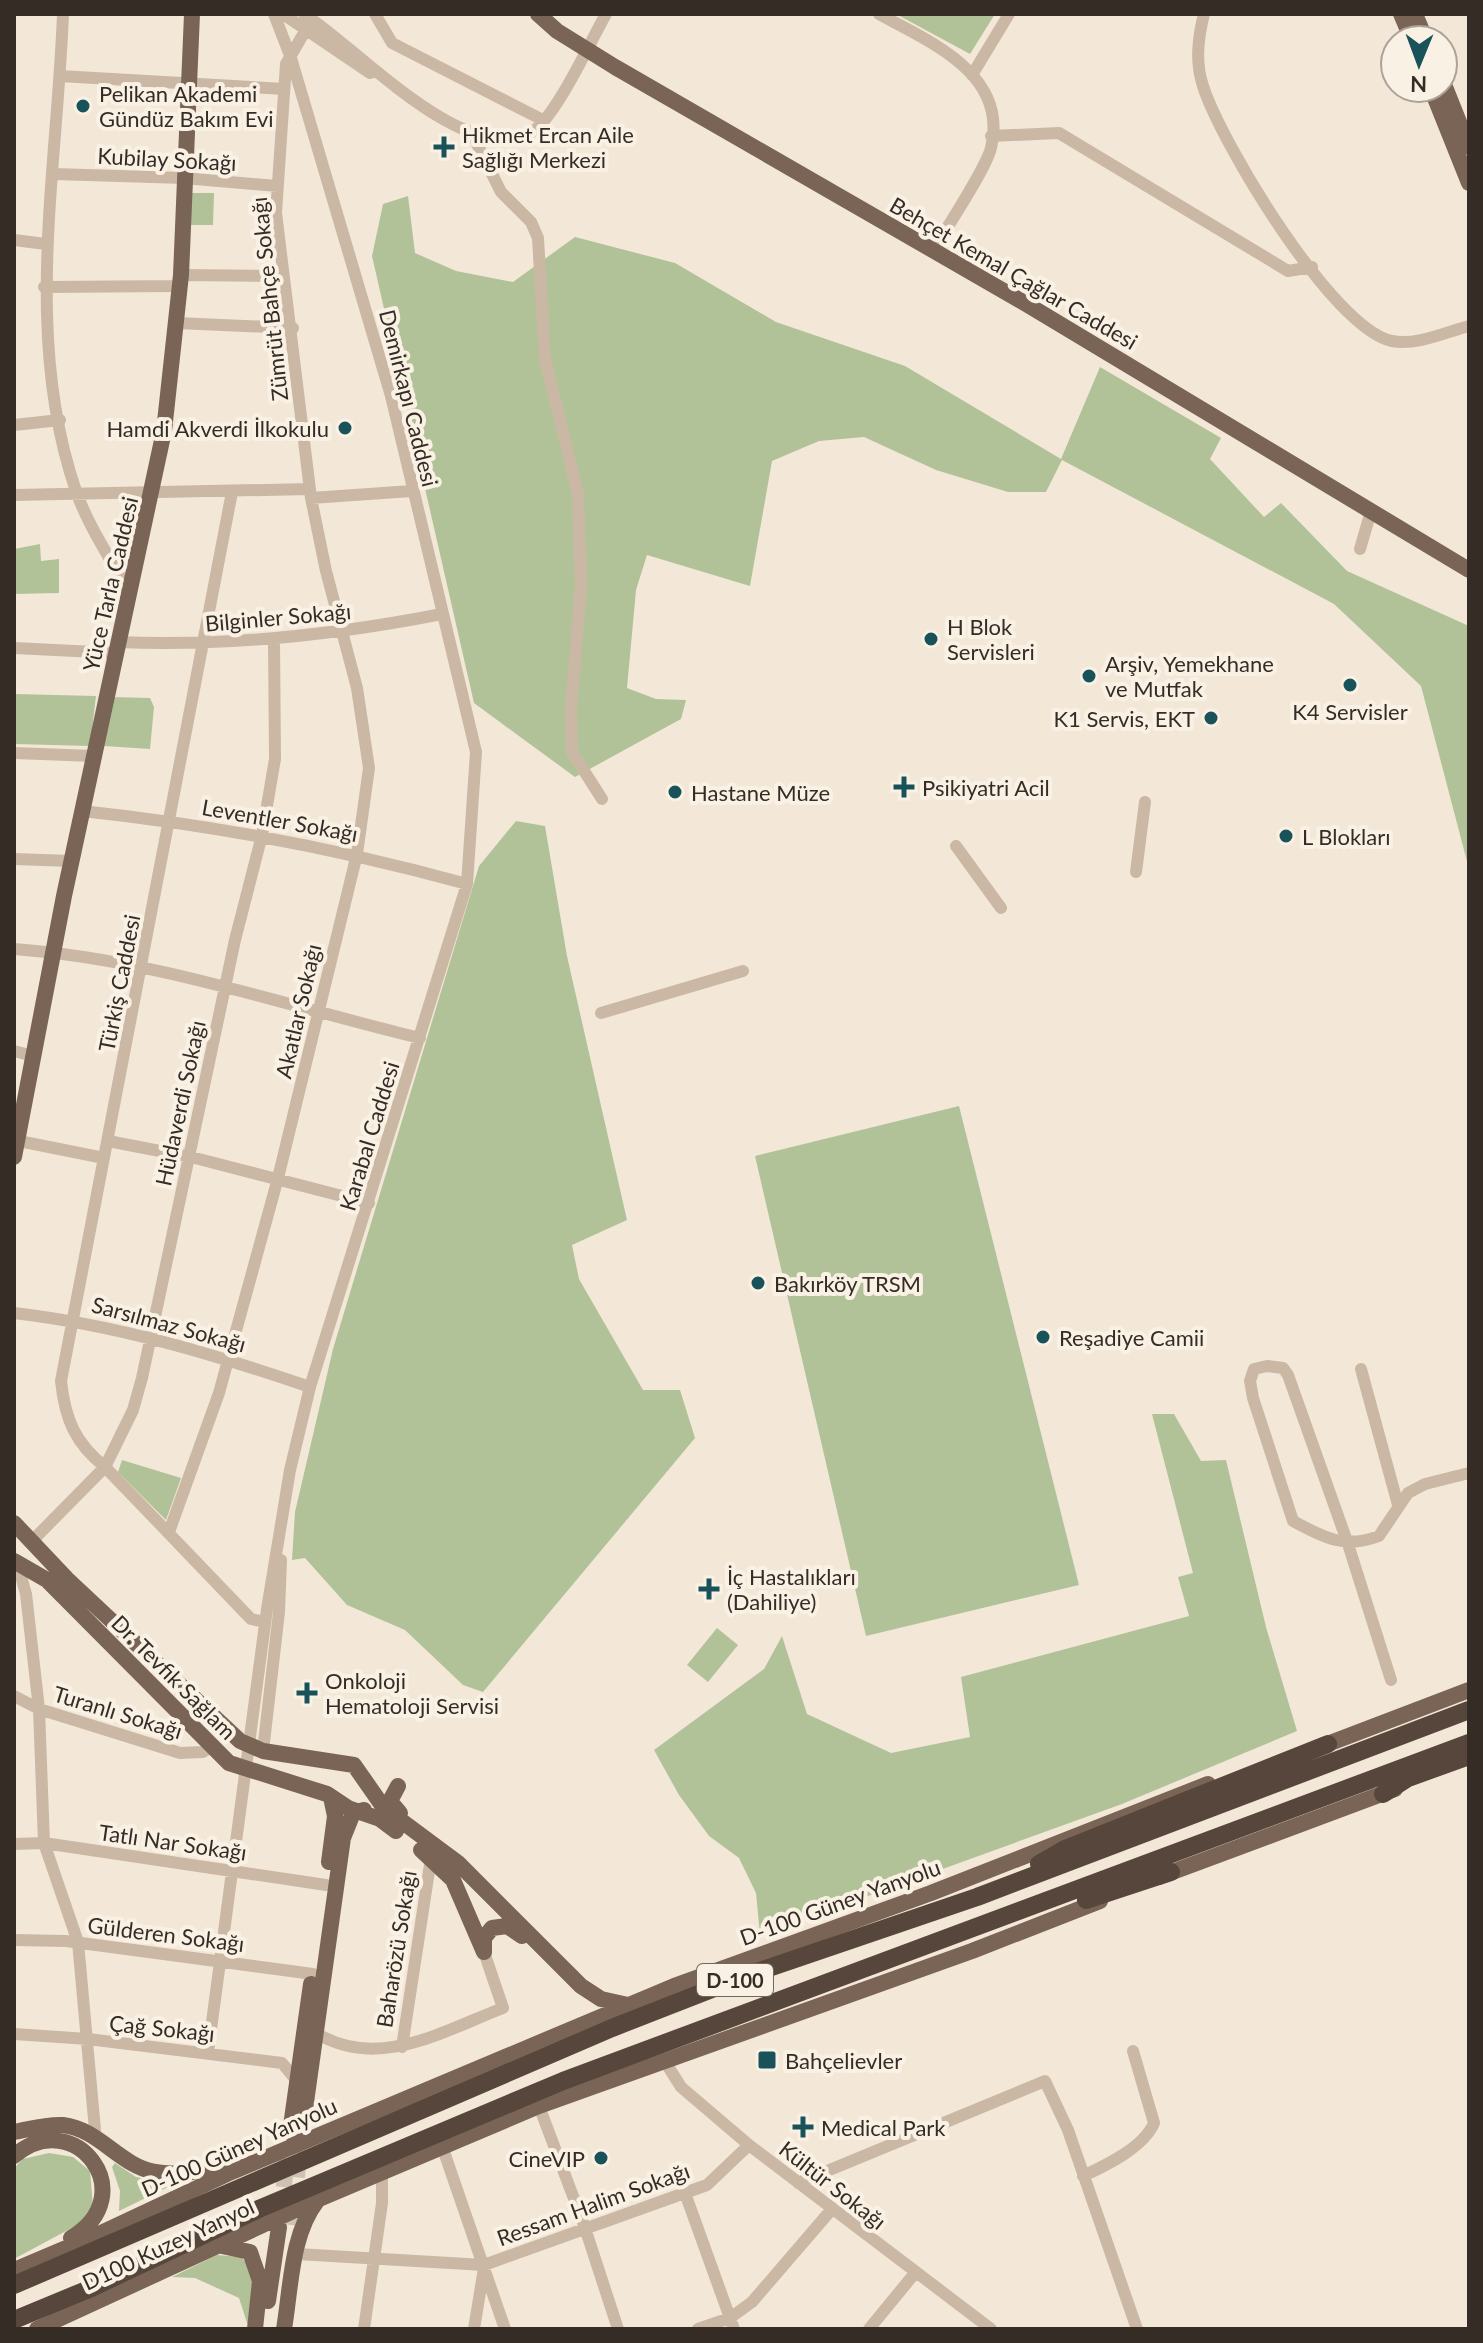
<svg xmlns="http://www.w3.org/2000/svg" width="1483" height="2343" font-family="Lato,sans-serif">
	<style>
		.green { fill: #b2c298 }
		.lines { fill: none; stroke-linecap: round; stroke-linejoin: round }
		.major-tunnel { stroke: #cdc2b4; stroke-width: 16; stroke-dasharray: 16 8; stroke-linecap: butt }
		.minor { stroke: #cbb8a4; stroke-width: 12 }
		.major { stroke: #796456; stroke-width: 16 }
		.highway { stroke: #57463c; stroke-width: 18 }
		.poi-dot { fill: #195259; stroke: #faf1e5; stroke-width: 3 }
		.labels { text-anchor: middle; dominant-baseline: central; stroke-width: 8; stroke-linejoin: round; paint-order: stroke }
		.shield { fill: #faf1e5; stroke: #71675f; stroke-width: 2 }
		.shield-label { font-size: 20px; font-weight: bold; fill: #362c26 }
		.poi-label { font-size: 22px; fill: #362c26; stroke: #faf1e5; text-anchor: start }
		.street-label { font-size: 22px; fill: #362c26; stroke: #faf1e5 }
	</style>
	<rect width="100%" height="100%" fill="#f3e8d8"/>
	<!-- green -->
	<path class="green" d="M896,14H995L970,54Z
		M188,193H214L213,225H188Z
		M408,196L415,253L456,271L513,282L575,237L675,263L776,322L905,366L1061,459L1100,367L1221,438L1210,459L1264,517L1281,503L1347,571L1469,626V869L1421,686L1334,604L1062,460L1046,492H1008L936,470L864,437L819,441L772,461L750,586L647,555L636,590L627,688L656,699L686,700L681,719L575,777L474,703L372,256L383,204Z
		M40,544L41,561L59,559V593L14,594V549Z
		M14,694L96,696L90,746L14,744Z
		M111,697L150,698L154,707L150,749L104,746Z
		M516,821L545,826L567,956L627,1220L572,1245L579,1279L643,1390H680L695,1438L483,1692L463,1685L405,1630L347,1605L305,1558L292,1560L295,1512L333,1349L479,866Z
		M959,1106L1079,1585L866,1636L755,1156Z
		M1152,1414H1174L1201,1461L1226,1460L1266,1627L1297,1731L1122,1804L760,1935L756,1893L739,1858L709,1836L679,1795L654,1750L764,1669L782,1636L807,1714L891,1753L970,1737L961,1677L1189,1616L1178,1577L1193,1573Z
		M122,1460L181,1478L166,1520L118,1472Z
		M717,1628L738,1645L708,1682L687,1665Z
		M49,2153L73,2157L90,2171L93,2206L79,2224L14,2259V2168L23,2159Z
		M115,2163L136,2177L172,2185L119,2211L120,2191L112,2167Z
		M217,2255L241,2257L253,2269L249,2329L239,2298L195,2278L172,2277Z"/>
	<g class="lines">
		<!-- major-tunnel -->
		<path class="major-tunnel" d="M281,2211L287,2158
			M291,2225L300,2151"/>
		<!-- minor -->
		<path class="minor" d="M63,14C57,172 23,337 76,491C88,526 112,561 130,594
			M283,14L370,73
			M304,14C355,46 468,171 532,132C556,117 590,42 606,14
			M375,14L392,43L543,120
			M879,14C930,42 1009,74 991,148C985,171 947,226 934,250
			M1204,14C1198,38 1195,62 1203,86C1221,143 1333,329 1392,341C1416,346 1446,332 1469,326
			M972,75L1009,14
			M60,76L284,89
			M473,136L501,192L531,222L538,238L545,359L578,494L581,585L571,708L572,752L602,799
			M991,136L1059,133L1288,271L1312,267
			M54,174L183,178L277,186
			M14,240L46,244
			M181,275L283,276
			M44,287L179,286
			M177,323L293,328
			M14,425L60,420
			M232,492L61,1381C65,1419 75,1443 105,1467L251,1619L265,1622
			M14,495L310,489
			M311,498L412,491
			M1360,549L1371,511
			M117,642C227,647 334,635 442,614
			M14,648L115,653
			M14,753L94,756
			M82,811C213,825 340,849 467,884
			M956,846L1001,908
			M14,859L71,861
			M1136,872L1145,802
			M14,949C153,959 286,1006 420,1038
			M601,1013L743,971
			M14,1051L33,1056
			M14,1140L104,1158
			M108,1141L191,1157L369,1203
			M14,1313C117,1325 213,1354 310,1387
			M1361,1369L1398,1505
			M169,1532L219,1393L278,1178L357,854L369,768L357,688L326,571L311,498L276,213L286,64L312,19
			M32,1541L105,1467L133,1410L142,1378L235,940L262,835L275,759L274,638
			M17,1562L26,1594L39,1709L44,1843L78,1942L95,2130
			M1391,1680L1348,1544L1288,1375L1283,1368L1267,1366L1254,1369L1250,1381L1253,1398L1293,1521C1324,1538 1345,1549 1379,1536L1408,1493L1425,1484L1469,1473
			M14,1696L39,1709L180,1753L203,1752L211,1747
			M263,1751L279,1612L281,1560
			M14,1844L44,1843L326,1885
			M14,1940L66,1941L313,1974
			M316,2033C378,2071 443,2031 503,2008L484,1952
			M14,2034L88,2039L282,2063L297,2081
			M402,2047L431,1858
			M208,2052L267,1609L290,1470L310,1387L467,884L476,752L391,396L291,58L274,14
			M664,2060L681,2087L749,2145L991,2329
			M539,2106L585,2228L618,2329
			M442,2146L505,2329
			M1083,2176C1107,2165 1144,2147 1154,2123L1133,2051
			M798,2183L1045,2081L1068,2130L1137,2329
			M685,2193L734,2329
			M297,2254L484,2265L707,2185L749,2145
			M364,2329L382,2203V2172
			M474,2329L484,2268
			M698,2329L730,2318L752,2302L832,2209
			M869,2329L915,2273"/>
		<!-- major -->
		<path class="major" d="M538,14L557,31L615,67L1028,305L1469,570
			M1401,14L1412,40
			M1415,14L1426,40
			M1443,82L1469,147
			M1431,88L1469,183
			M14,1157L64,896L164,431L181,275L192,14
			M14,1523L67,1579L240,1741L263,1751L354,1765L384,1808L458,1863L581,1986L601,1999L628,2005
			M14,1561L47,1580L229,1763L327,1794L348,1808L380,1819L396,1831
			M1317,1748L1469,1690
			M398,1786L390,1801L400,1813
			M421,1850L453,1880L484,1952
			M329,1862L335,1816L331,1797
			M1159,1877L1395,1789
			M484,1952V1938L492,1928L507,1926L522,1936
			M302,2131L343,1838L353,1813L364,1810
			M14,2132C30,2129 47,2124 63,2125C99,2129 120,2166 155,2172C181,2177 208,2169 234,2163
			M290,2133L311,1984
			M14,2156C75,2104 144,2195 71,2238
			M222,2246L250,2252L260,2281L255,2329
			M14,2270L99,2234L227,2174L674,1986L931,1893L1208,1784
			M268,2301L279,2227
			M37,2329L317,2200L539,2106L972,1951L1100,1901
			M284,2329C291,2288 291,2234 317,2201"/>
		<!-- highway -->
		<path class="highway" d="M1383,1794L1408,1778L1469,1756
			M1039,1864L1065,1849L1328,1744
			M1086,1900L1171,1872
			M14,2285L612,2028L745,1976L977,1897L1469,1710
			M14,2320L89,2289L261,2208L563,2081L1469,1743"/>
	</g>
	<!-- markers -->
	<g class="poi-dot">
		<circle cx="83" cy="106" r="8"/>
		<path d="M440 135h8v8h8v8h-8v8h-8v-8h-8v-8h8z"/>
		<circle cx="345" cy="428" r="8"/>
		<circle cx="931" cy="639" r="8"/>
		<circle cx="1089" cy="676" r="8"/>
		<circle cx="1350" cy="685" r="8"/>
		<circle cx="1211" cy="718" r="8"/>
		<path d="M900 775h8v8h8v8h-8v8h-8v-8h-8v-8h8z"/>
		<circle cx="675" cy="792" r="8"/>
		<circle cx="1286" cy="836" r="8"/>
		<circle cx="758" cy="1283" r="8"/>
		<circle cx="1043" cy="1337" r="8"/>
		<path d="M705 1577h8v8h8v8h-8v8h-8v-8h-8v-8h8z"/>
		<path d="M303 1681h8v8h8v8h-8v8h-8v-8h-8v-8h8z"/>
		<rect x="757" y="2050" width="20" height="20" rx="4"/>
		<path d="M799 2115h8v8h8v8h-8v8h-8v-8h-8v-8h8z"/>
		<circle cx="601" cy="2158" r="8"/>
	</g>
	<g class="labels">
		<!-- shield labels -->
		<rect class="shield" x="697" y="1964" width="76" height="32" rx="6"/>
		<g class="shield-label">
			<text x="735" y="1980">D-100</text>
		</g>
		<!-- poi labels -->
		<g class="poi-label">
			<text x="99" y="93">Pelikan Akademi<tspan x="99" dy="25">Gündüz Bakım Evi</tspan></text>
			<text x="462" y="134">Hikmet Ercan Aile<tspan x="462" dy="25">Sağlığı Merkezi</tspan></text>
			<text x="329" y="428" text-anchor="end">Hamdi Akverdi İlkokulu</text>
			<text x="947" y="626">H Blok<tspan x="947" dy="25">Servisleri</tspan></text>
			<text x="1105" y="663">Arşiv, Yemekhane<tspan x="1105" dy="25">ve Mutfak</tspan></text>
			<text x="1350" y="711" text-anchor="middle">K4 Servisler</text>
			<text x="1195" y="718" text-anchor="end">K1 Servis, EKT</text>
			<text x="922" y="787">Psikiyatri Acil</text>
			<text x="691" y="792">Hastane Müze</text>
			<text x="1302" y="836">L Blokları</text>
			<text x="774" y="1283">Bakırköy TRSM</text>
			<text x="1059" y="1337">Reşadiye Camii</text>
			<text x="727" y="1576">İç Hastalıkları<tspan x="727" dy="25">(Dahiliye)</tspan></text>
			<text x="325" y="1680">Onkoloji<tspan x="325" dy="25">Hematoloji Servisi</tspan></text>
			<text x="785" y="2060">Bahçelievler</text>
			<text x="821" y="2127">Medical Park</text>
			<text x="585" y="2158" text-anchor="end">CineVIP</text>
		</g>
		<!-- street labels -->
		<g class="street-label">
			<text transform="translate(167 159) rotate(3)">Kubilay Sokağı</text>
			<text transform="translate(1014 273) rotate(30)">Behçet Kemal Çağlar Caddesi</text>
			<text transform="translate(269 299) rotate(-96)">Zümrüt Bahçe Sokağı</text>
			<text transform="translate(409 398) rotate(76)">Demirkapı Caddesi</text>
			<text transform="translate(110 584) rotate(-77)">Yüce Tarla Caddesi</text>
			<text transform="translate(278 617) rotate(-5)">Bilginler Sokağı</text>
			<text transform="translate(280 820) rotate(10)">Leventler Sokağı</text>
			<text transform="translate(119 983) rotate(-79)">Türkiş Caddesi</text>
			<text transform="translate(298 1011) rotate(-77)">Akatlar Sokağı</text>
			<text transform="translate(180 1103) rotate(-78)">Hüdaverdi Sokağı</text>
			<text transform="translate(369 1136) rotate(-73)">Karabal Caddesi</text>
			<text transform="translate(169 1324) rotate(15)">Sarsılmaz Sokağı</text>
			<text transform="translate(174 1677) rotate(45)">Dr. Tevfik Sağlam</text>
			<text transform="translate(118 1712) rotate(17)">Turanlı Sokağı</text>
			<text transform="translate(173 1842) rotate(8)">Tatlı Nar Sokağı</text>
			<text transform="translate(840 1902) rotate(-20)">D-100 Güney Yanyolu</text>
			<text transform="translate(166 1934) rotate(7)">Gülderen Sokağı</text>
			<text transform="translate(396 1949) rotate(-81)">Baharözü Sokağı</text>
			<text transform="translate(162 2028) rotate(6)">Çağ Sokağı</text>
			<text transform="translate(239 2147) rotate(-24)">D-100 Güney Yanyolu</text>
			<text transform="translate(833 2185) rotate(38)">Kültür Sokağı</text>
			<text transform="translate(593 2204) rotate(-20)">Ressam Halim Sokağı</text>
			<text transform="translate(168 2244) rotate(-25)">D100 Kuzey Yanyol</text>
		</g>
	</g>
	<!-- border -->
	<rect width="1483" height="2343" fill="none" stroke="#362c26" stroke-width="32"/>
	<!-- north arrow -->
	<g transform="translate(1419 64) rotate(181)"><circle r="38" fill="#faf1e5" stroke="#aca299" stroke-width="2"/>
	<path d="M0-6L14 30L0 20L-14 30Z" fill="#195259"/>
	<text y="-12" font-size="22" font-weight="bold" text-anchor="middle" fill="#362c26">N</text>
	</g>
</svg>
